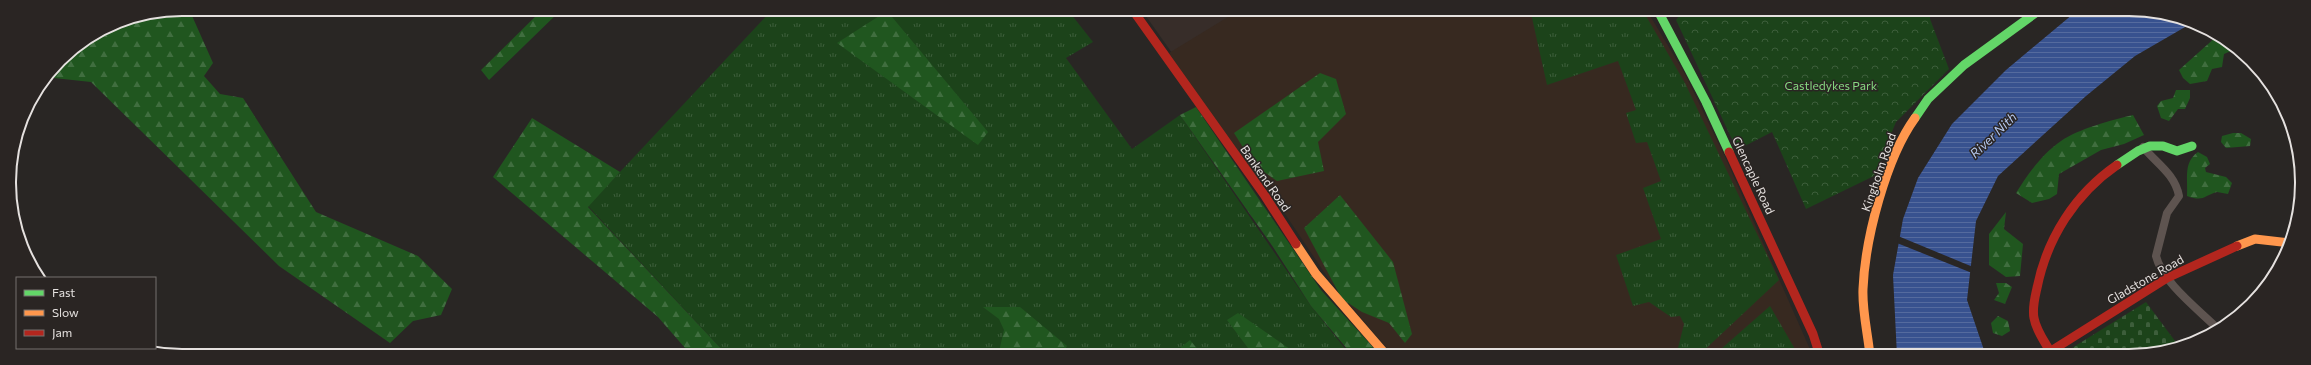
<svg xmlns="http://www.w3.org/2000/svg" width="2311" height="365" font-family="Commissioner,sans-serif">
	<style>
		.built { fill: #372d29 }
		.medical { fill: #372920 }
		.grass { fill: url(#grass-tufts) }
		.forest { fill: url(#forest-firs) }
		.cemetery { fill: url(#cemetery-stones) }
		.park { fill: url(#park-crowns) }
		.water { fill: url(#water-rules) }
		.pier { fill: #292624 }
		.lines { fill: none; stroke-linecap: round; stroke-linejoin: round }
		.street { stroke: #5e5450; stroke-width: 8 }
		.fast { stroke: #63d668; stroke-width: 9 }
		.slow { stroke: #ff974d; stroke-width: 9 }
		.jam { stroke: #b3261e; stroke-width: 9 }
		.labels { text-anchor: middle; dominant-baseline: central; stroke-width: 3; stroke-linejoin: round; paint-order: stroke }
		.park-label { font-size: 12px; fill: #86d981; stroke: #2a2523 }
		.street-label { font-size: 12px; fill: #e5e1df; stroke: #2a2523 }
		.water-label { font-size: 13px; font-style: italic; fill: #b3c6ed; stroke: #2a2523 }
		.rim { fill: none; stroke: #e5e1df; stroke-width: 2 }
	</style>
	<defs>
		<pattern id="grass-tufts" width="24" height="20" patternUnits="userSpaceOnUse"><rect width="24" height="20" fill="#1c431a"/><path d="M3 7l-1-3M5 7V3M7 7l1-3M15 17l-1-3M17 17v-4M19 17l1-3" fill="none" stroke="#3d5e3b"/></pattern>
		<pattern id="forest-firs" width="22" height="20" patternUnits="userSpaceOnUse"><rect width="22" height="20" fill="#20561f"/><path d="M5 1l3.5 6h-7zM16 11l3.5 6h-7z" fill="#406e3f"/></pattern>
		<pattern id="cemetery-stones" width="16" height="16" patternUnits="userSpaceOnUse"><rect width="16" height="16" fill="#1c431a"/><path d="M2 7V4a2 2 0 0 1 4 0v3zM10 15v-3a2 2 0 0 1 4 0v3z" fill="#3d5e3b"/></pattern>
		<pattern id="park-crowns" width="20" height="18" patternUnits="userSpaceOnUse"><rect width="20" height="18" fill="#1c431a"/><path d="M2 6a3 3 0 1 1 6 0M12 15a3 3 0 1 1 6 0" fill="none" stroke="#3d5e3b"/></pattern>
		<pattern id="water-rules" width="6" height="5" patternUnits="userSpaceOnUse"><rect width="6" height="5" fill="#38528f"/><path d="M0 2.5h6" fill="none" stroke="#556b9e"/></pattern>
	</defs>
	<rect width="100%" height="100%" fill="#292624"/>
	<!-- built -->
	<path class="built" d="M1141,9H1332L1172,53Z"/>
	<!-- medical -->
	<path class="medical" d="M1241,9H1646L1685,74L1726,159L1813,356H1393L1330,281L1279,205L1222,134L1169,53Z"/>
	<!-- grass -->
	<path class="grass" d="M773,9H1067L1093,42L1066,58L1132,149L1180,115L1311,306L1351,356H728L588,206Z
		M1530,9H1642L1685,83L1779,280L1698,356H1676L1684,324L1680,316L1671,317L1649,302L1633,306L1616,255L1661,239L1643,188L1661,181L1647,142L1636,143L1626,113L1636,110L1618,61L1547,85Z
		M1770,306L1799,356H1713Z"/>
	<!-- forest -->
	<path class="forest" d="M182,9H189L213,63L204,76L220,94L243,98L316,212L418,256L452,289L441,315L413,321L390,343L279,266L91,82L54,78L52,72L60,60L116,22Z
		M543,9H562L489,80L481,70Z
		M887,11L988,132L978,145L837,43Z
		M2217,36L2231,47V51L2224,54L2222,67L2212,69L2207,81L2190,84L2183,78L2179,70Z
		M1320,73L1336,79L1346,114L1318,142L1324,171L1277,181L1254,165L1234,133Z
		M2176,90H2190V98L2185,109H2178L2169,121L2161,118L2157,106L2161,101L2173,98Z
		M1196,107L1321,290L1381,356H1353L1311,306L1273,247L1180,115Z
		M2133,115L2144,135L2124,144L2101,150L2059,174L2057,194L2049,199L2032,203L2016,193C2028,174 2042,154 2061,141C2078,129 2112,120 2133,115Z
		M532,118L620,172L588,207L728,356H692L658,317L493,177Z
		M2233,133H2241L2251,139L2250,146L2226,148L2221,142L2222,136Z
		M2198,152L2207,157L2210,164L2205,168L2206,172L2226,177L2232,183L2228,194L2217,192C2203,196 2204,202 2187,196C2188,179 2183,162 2198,152Z
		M1340,195L1393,262L1412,334L1405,343L1389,323L1362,312L1342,299L1304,228Z
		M2006,212L2004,229L2023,244L2020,276L2006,277L1989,265V234Z
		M1996,283H2006L2012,287L2005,304L1994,300L1999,293Z
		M983,307H1020L1067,346L1061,356H998L1004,330L999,319Z
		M1238,313L1300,356H1254L1227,320Z
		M1998,316L2008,321L2010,331L2002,336L1993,333L1991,323Z
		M1190,340L1203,356H1170Z"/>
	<!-- cemetery -->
	<path class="cemetery" d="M2146,302L2178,345L2140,356H2059Z"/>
	<!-- park -->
	<path class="park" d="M1685,9H1930V19L1949,69L1896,122L1874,176L1806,209L1772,132L1737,150L1676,20Z"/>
	<!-- water -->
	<path class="water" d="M2079,9H2140L2192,23L2135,56L2086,96L1998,176L1976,221L1967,300L1986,356H1897L1893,275L1903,219L1918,178L1952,124L2006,70Z"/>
	<!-- pier -->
	<path class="pier" d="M1898,236L1973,267L1972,273L1897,243Z"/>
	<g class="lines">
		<!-- street -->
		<path class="street" d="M2143,147C2156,163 2175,174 2179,196L2167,213L2156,256C2162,282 2199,310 2218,329"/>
		<!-- fast -->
		<path class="fast" d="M1657,9L1706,102L1729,152
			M1915,118L1928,99L1964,65L2041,9
			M2117,165L2138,151L2150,146H2163L2177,151L2192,146"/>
		<!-- slow -->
		<path class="slow" d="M1296,244L1316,274L1387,356
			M2237,246L2255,239L2290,243
			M1870,356C1868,334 1862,311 1863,289C1865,239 1886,158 1915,118"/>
		<!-- jam -->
		<path class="jam" d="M1132,9L1265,196L1296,244
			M1729,152L1813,334L1820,356
			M2050,351C2044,341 2036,330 2034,318C2032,308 2035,297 2037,288C2047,238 2075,194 2117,165
			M2043,356L2167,278L2237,246"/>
	</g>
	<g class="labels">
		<!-- park labels -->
		<g class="park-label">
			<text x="1831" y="85">Castledykes Park</text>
		</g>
		<!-- street labels -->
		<g class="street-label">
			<text transform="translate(1878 172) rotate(-71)">Kingholm Road</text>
			<text transform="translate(1754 175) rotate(65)">Glencaple Road</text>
			<text transform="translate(1266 178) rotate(55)">Bankend Road</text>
			<text transform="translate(2145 279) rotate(-30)">Gladstone Road</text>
		</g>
		<!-- water labels -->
		<g class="water-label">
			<text transform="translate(1993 135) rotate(-44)">River Nith</text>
		</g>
	</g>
	<!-- crop -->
	<path d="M0 0H2311V365H0ZM182 16H2129A166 166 0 0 1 2295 182V183A166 166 0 0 1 2129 349H182A166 166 0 0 1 16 183V182A166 166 0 0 1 182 16Z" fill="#2a2523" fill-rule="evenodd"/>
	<path class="rim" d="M182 16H2129A166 166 0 0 1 2295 182V183A166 166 0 0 1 2129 349H182A166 166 0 0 1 16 183V182A166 166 0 0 1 182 16Z"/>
	<!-- legend -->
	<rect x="16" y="277" width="140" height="72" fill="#2a2523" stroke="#75706e"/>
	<rect x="24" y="290" width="20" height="6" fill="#63d668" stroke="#75706e"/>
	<text x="52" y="297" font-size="12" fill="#e5e1df">Fast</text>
	<rect x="24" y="310" width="20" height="6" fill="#ff974d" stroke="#75706e"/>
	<text x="52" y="317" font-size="12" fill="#e5e1df">Slow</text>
	<rect x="24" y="330" width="20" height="6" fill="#b3261e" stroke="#75706e"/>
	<text x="52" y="337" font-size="12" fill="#e5e1df">Jam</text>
</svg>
